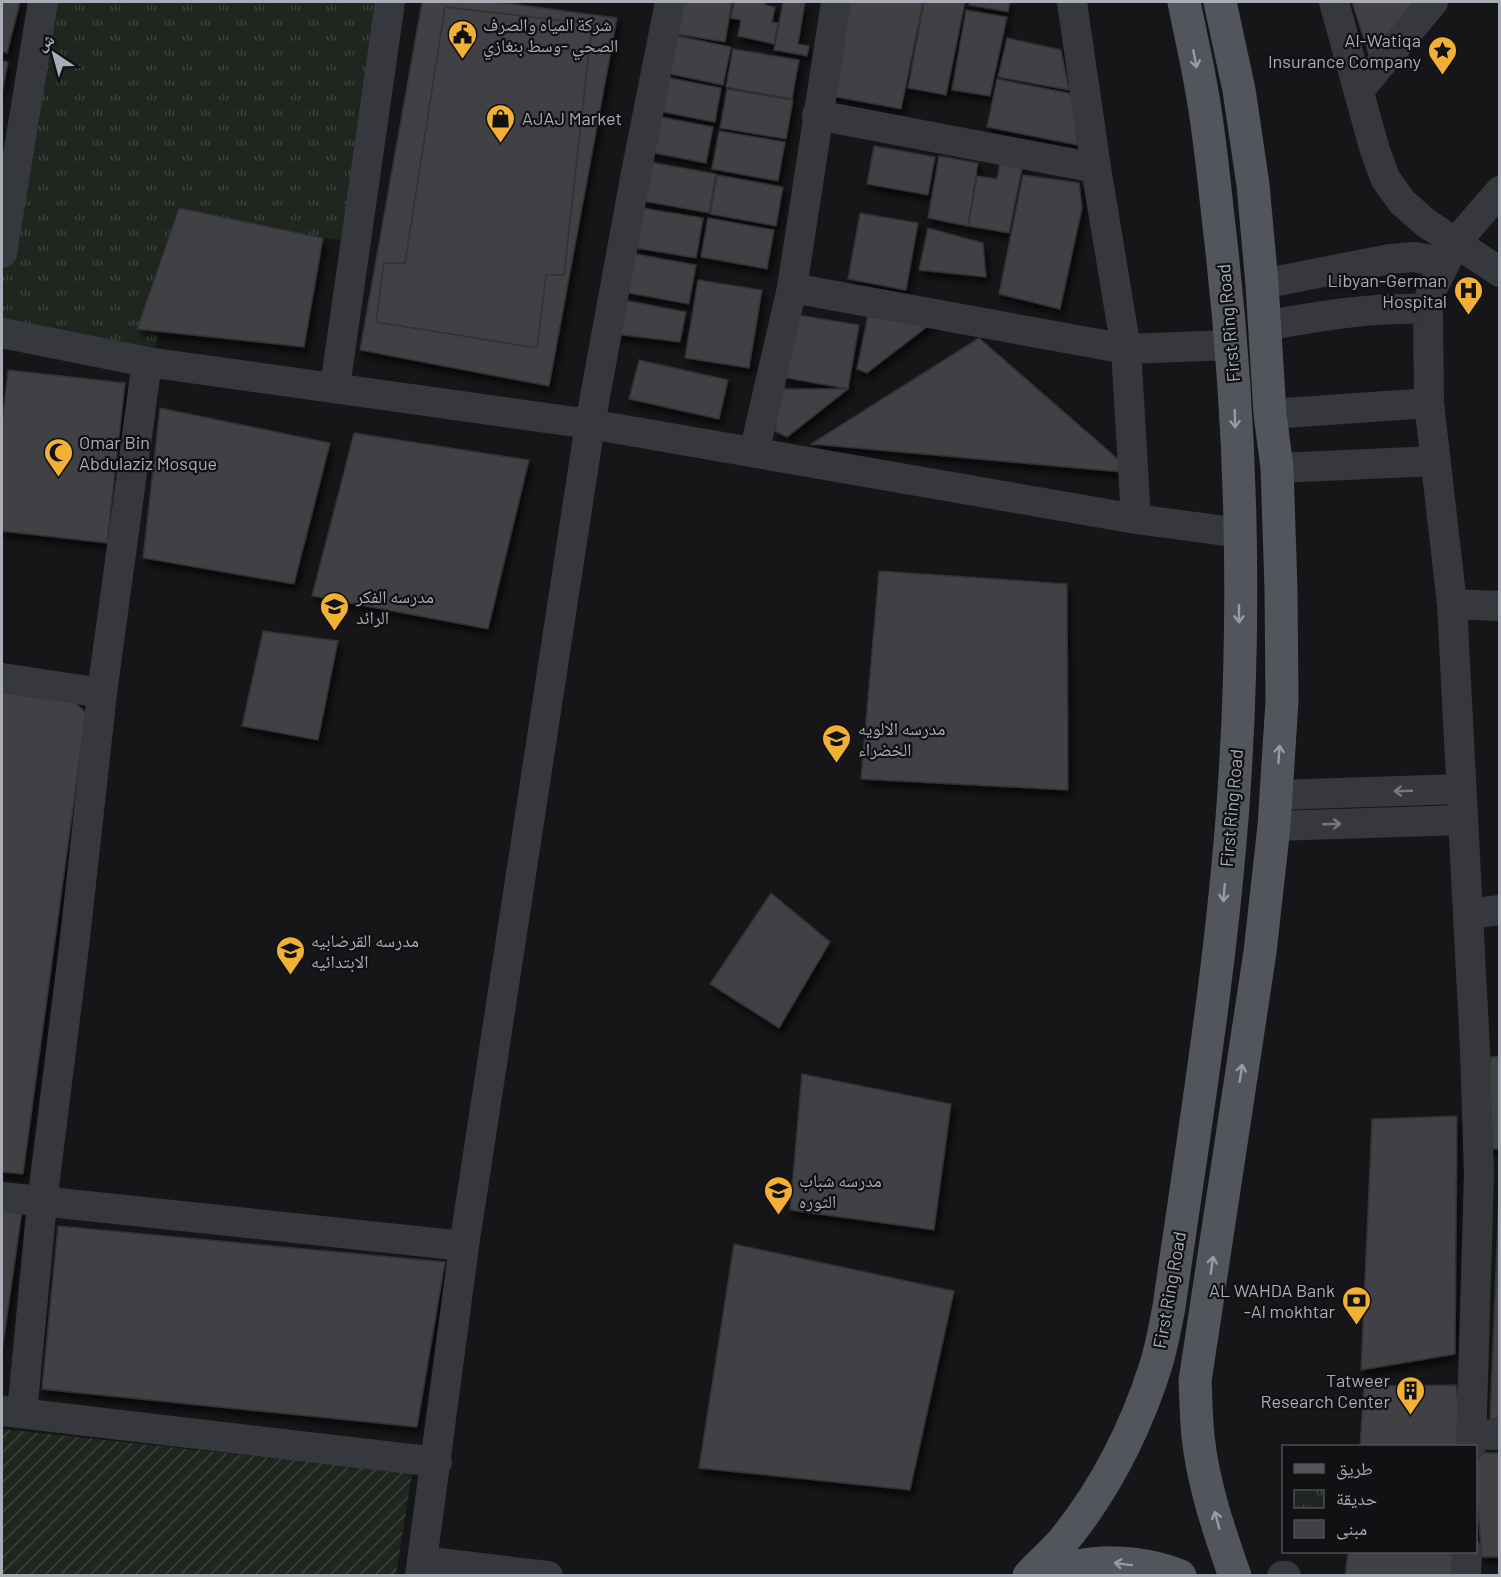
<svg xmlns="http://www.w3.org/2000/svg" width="1501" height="1577" font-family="Barlow,'Noto Naskh Arabic',sans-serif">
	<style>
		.park { fill: url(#park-tufts) }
		.garden { fill: url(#garden-furrows) }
		.building { fill: #404145; stroke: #303034; stroke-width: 1.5; filter: url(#shadow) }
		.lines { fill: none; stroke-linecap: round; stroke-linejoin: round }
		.minor { stroke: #37383d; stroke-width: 30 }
		.major { stroke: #53555c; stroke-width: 33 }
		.oneway { stroke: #979ba6 }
		.oneway2 { stroke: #757881 }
		.labels { text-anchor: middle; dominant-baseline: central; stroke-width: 4.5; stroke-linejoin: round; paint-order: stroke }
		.poi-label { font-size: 18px; fill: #a8adb8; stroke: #111113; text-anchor: start }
		.street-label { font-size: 18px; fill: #a8adb8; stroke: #111113 }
	</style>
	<defs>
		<pattern id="park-tufts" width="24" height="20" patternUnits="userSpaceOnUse" patternTransform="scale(1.5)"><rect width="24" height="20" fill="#1e261f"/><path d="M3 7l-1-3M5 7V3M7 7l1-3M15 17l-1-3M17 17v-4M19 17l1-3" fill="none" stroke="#3c433d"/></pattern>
		<pattern id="garden-furrows" width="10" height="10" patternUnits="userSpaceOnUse" patternTransform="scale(1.5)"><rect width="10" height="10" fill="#1e261f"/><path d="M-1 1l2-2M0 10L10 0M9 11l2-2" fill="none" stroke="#3c433d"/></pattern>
		<filter id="shadow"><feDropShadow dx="3.5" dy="6" stdDeviation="3" flood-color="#0009"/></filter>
	</defs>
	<rect width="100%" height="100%" fill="#161618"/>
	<!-- park -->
	<path class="park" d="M47,2H382L353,241L188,226L152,359L2,333V258Z"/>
	<!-- garden -->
	<path class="garden" d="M2,1429L412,1473L396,1575L20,1576L2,1573Z"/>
	<!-- building -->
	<path class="building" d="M2,2H20L7,53L2,51Z
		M422,2H498L617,18L549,386L360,350Z
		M676,2H732L725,42L670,33Z
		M734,2H766L765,5L775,7L772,22L778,23L774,44L738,36L741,20L731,18Z
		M783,2H805L798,44L809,46L807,56L774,50Z
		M850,2H923L901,109L831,96Z
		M924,2H965L946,95L908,88Z
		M970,2H1010L1008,12L969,5Z
		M1352,2H1414L1370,58Z
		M445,7L592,24L564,275H546L537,348L376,322L384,263H405Z
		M966,10L1007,17L990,96L952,90Z
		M673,35L731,47L723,85L665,73Z
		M1007,38L1061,50L1069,90L998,77Z
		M733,49L799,60L792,99L726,87Z
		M2,61L8,62L2,93Z
		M665,77L721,88L715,122L658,111Z
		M997,79L1072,94L1078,145L987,127Z
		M727,89L793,100L786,139L720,128Z
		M656,116L713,127L706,163L649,152Z
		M719,131L785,142L778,181L712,169Z
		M874,146L935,157L928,195L867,184Z
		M939,156L978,163L968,226L928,218Z
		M650,162L716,174L709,213L643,201Z
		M1000,163L1022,168L1009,233L968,226L977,176L997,179Z
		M717,175L783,187L776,226L710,214Z
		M1023,175L1079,183L1082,208L1060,309L999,294Z
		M179,208L323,238L304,347L137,329Z
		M642,208L703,218L696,258L635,248Z
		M860,213L918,223L906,290L848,279Z
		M708,218L774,230L767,269L701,257Z
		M928,228L983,243L986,277L919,270Z
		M630,253L696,265L689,304L623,292Z
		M698,280L762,290L749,368L685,358Z
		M623,300L686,312L680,342L616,334Z
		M869,310L942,315L867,373L857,369Z
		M792,314L859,325L848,389L781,377Z
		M979,338L1134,473L811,444Z
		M639,360L728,380L719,419L629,399Z
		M8,370L125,383L107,543L2,531V424Z
		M779,389H848L787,437L775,431Z
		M160,408L330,443L294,584L143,558Z
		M354,433L529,460L488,629L312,596Z
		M879,571L1067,584L1068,790L861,779Z
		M263,631L338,641L318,740L242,726Z
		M2,689L73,700L86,713L23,1174L2,1172Z
		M771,893L830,942L779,1028L710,984Z
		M1500,1056V1149H1478L1491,1057Z
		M802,1074L951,1104L934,1230L790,1210Z
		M1457,1116L1455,1354L1361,1370L1372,1119Z
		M1499,1192L1500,1419L1490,1420Z
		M2,1208L22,1211L2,1351Z
		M58,1226L445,1262L417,1427L42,1389Z
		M734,1244L954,1291L910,1490L699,1468Z
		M1456,1385L1463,1446H1360L1364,1386Z
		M1476,1453H1500V1557H1482L1476,1492Z
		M1348,1552H1454L1452,1576H1345Z"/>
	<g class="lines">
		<!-- minor -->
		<path class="minor" d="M1072,2L1096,168L1126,349L1136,519
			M1334,2L1374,147L1385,178L1402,202L1426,223L1500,272
			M1359,90L1433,2
			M817,115L1096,168
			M2,253L43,2
			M1262,284L1390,259L1415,257L1444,263
			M792,288L1126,349L1230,345
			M1264,326C1320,316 1371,307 1428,309
			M2,333L147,362L590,424L1136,519L1240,533
			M335,387L390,2
			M1270,414L1429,403
			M754,453L792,288L836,2
			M1277,468L1436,461
			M1452,604L1500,606
			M2,678L102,693L147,362
			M1276,795L1461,789
			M1274,826L1463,820
			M1468,914L1500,910
			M2,1197L464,1246
			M2,1411L437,1462
			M22,1413L42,1203L74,947L102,693
			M1472,1434L1500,1435
			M1471,1446L1479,1174L1475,1050L1452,604L1429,403L1428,309L1431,291L1456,242L1500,191
			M422,1561L548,1576
			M420,1576L464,1246L590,424L636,173L670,2
			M1282,1576H1286
			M1466,1576L1467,1552"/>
		<!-- major -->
		<path class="major" d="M1220,2L1239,90L1253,185L1262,284L1270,414L1277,468L1281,589L1282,701L1274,826L1260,952L1195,1381C1196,1399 1196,1418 1198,1436C1203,1484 1219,1531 1235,1576
			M1029,1576C1040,1564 1054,1552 1064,1540C1106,1488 1136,1428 1156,1365C1162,1346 1165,1326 1169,1307C1194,1131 1224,954 1235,776C1246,599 1241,419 1221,243C1215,193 1211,142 1202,92C1197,62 1190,32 1184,2
			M1047,1576C1087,1558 1140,1559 1180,1576"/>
	</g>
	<!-- one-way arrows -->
	<defs><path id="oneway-shaft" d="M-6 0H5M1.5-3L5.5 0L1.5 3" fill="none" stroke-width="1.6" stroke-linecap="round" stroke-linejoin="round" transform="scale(1.5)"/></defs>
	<g class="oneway">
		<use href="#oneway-shaft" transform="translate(1195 59) rotate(79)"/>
		<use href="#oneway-shaft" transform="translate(1235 419) rotate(88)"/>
		<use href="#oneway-shaft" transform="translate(1239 614) rotate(90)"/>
		<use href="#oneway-shaft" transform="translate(1279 754) rotate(-86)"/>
		<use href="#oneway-shaft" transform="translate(1224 893) rotate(95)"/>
		<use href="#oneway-shaft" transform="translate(1241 1073) rotate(-81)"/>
		<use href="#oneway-shaft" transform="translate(1212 1265) rotate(-82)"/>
		<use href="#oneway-shaft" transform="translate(1217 1520) rotate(-105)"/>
		<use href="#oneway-shaft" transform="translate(1123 1564) rotate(-173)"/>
	</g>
	<g class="oneway2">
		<use href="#oneway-shaft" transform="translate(1403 791) rotate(178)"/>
		<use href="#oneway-shaft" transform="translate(1332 824) rotate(-2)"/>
	</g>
	<!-- icons -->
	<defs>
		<symbol id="civic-pin" viewBox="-11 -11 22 30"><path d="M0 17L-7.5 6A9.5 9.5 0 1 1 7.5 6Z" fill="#f2b134" stroke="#111113"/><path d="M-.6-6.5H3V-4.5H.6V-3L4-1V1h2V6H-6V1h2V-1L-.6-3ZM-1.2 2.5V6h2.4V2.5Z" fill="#111"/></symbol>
		<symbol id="sight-pin" viewBox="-11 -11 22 30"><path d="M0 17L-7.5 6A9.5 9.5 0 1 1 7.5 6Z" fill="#f2b134" stroke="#111113"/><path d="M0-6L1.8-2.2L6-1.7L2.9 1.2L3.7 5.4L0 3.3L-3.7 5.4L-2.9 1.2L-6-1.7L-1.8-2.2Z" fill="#111"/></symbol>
		<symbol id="shop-pin" viewBox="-11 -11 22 30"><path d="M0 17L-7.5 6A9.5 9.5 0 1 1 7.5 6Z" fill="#f2b134" stroke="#111113"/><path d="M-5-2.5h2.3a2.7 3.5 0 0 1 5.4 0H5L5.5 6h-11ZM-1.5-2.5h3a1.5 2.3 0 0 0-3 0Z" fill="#111"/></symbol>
		<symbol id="hospital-pin" viewBox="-11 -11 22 30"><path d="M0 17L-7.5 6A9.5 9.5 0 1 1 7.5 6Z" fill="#f2b134" stroke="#111113"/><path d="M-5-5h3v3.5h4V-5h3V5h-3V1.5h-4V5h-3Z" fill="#111"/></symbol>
		<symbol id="mosque-pin" viewBox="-11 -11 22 30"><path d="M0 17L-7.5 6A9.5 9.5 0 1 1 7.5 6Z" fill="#f2b134" stroke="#111113"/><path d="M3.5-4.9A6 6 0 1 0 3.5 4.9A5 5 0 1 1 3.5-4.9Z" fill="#111"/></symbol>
		<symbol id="school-pin" viewBox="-11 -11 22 30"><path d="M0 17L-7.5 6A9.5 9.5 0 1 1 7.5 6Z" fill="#f2b134" stroke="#111113"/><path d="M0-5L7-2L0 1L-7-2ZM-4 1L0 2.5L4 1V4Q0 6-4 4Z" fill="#111"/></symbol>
		<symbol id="bank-pin" viewBox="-11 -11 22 30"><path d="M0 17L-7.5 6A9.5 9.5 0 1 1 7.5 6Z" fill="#f2b134" stroke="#111113"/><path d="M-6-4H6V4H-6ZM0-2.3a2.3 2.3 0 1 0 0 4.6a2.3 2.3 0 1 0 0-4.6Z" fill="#111"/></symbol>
		<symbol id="building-pin" viewBox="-11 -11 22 30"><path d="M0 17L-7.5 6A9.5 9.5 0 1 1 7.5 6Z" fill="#f2b134" stroke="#111113"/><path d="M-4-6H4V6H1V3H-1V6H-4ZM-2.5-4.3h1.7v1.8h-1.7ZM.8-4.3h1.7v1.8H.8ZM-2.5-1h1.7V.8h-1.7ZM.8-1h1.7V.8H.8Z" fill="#111"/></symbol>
	</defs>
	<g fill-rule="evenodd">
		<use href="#civic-pin" x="446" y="18" width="33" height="45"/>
		<use href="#sight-pin" x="1426" y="34" width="33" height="45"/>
		<use href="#shop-pin" x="484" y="102" width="33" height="45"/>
		<use href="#hospital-pin" x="1452" y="274" width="33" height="45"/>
		<use href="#mosque-pin" x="42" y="436" width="33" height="45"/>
		<use href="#school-pin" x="318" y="590" width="33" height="45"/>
		<use href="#school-pin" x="820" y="722" width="33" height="45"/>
		<use href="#school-pin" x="274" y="934" width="33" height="45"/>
		<use href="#school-pin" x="762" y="1174" width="33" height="45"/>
		<use href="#bank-pin" x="1340" y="1284" width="33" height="45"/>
		<use href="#building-pin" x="1394" y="1374" width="33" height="45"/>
	</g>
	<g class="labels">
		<!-- poi labels -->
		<g class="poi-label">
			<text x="483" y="24">شركة المياه والصرف<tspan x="483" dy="21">الصحي -وسط بنغازي</tspan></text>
			<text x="1421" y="40" text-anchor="end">Al-Watiqa<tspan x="1421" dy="21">Insurance Company</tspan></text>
			<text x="522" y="118">AJAJ Market</text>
			<text x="1447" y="280" text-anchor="end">Libyan-German<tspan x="1447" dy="21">Hospital</tspan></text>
			<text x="79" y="442">Omar Bin<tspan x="79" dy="21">Abdulaziz Mosque</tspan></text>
			<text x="356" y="596">مدرسه الفكر<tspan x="356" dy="21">الرائد</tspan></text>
			<text x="858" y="728">مدرسه الالويه<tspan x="858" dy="21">الخضراء</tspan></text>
			<text x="311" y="940">مدرسه القرضابيه<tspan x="311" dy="21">الابتدائيه</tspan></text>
			<text x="799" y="1180">مدرسه شباب<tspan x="799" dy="21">الثوره</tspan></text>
			<text x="1335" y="1290" text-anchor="end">AL WAHDA Bank<tspan x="1335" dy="21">-Al mokhtar</tspan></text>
			<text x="1390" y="1380" text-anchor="end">Tatweer<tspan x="1390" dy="21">Research Center</tspan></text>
		</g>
		<!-- street labels -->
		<g class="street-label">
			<text transform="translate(1228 323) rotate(-95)">First Ring Road</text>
			<text transform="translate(1231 808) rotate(-85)">First Ring Road</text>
			<text transform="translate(1169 1290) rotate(-80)">First Ring Road</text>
		</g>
	</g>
	<!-- border -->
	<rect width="1501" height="1577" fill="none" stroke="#a8adb8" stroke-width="6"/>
	<!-- legend -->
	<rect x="1282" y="1445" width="195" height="108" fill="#111113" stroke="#4d4f55" stroke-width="1.5"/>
	<rect x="1294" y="1464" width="30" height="9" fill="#53555c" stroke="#4d4f55" stroke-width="1.5"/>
	<text x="1336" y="1475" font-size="18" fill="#a8adb8">طريق</text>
	<rect x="1294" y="1490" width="30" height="18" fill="url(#park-tufts)" stroke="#4d4f55" stroke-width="1.5"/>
	<text x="1336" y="1505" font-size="18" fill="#a8adb8">حديقة</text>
	<rect x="1294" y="1520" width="30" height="18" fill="#404145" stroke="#4d4f55" stroke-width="1.5"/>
	<text x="1336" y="1535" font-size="18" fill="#a8adb8">مبنى</text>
	<!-- north arrow -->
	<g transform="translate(54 54) rotate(324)" stroke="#111113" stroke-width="4.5" paint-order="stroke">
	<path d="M0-4.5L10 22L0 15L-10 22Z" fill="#a8adb8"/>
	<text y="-9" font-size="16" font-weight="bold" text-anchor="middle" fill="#a8adb8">ش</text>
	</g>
</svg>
